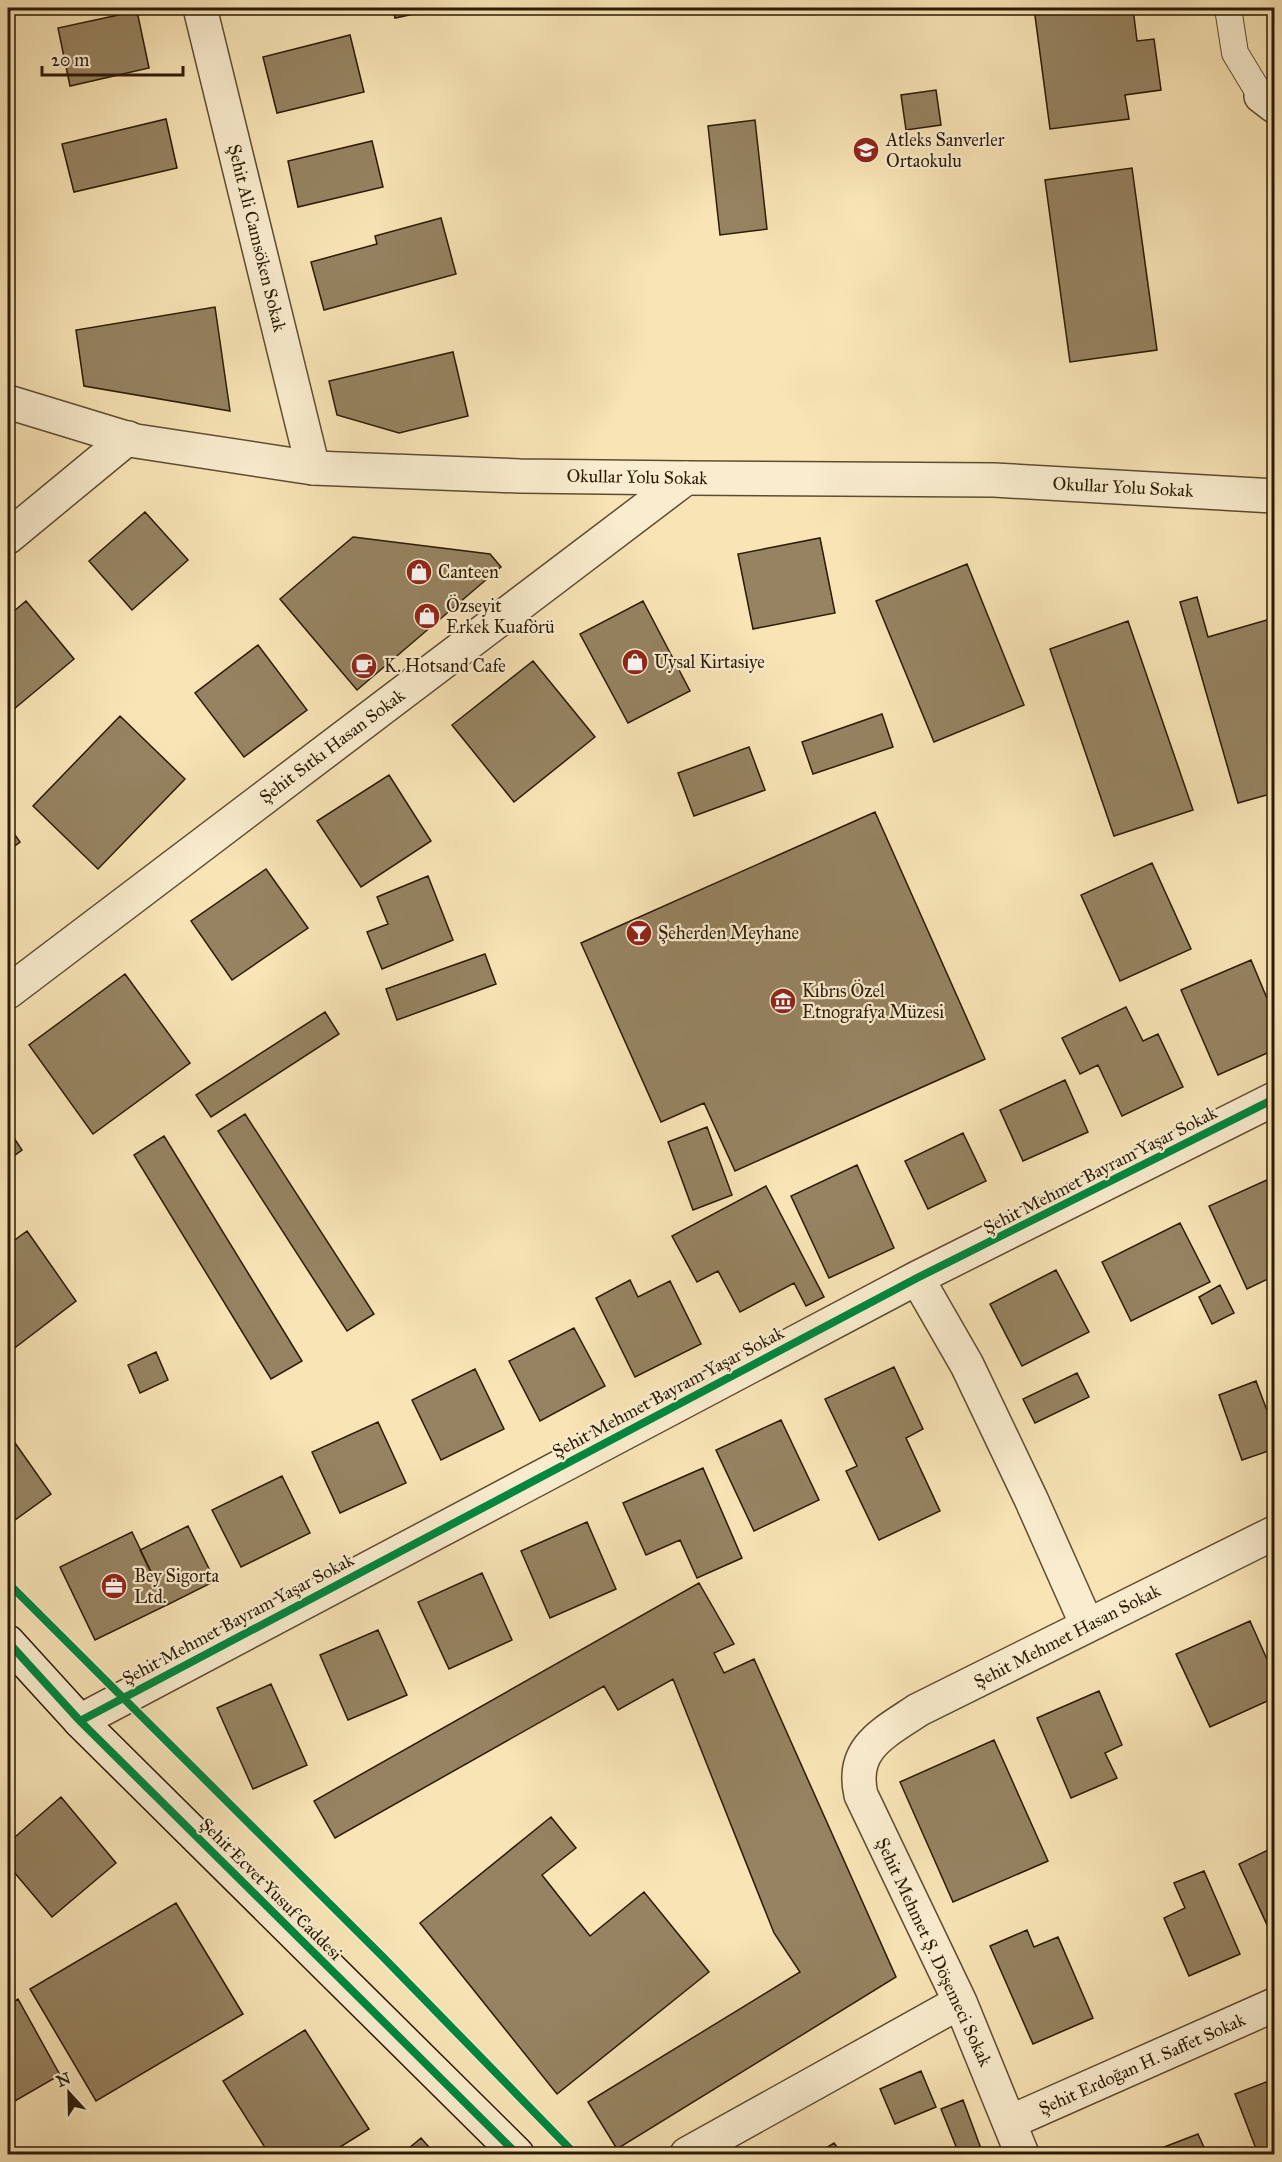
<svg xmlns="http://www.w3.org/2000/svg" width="1282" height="2162" font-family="'IM FELL Great Primer',serif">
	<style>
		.building { fill: #968361; stroke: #2b1a05; stroke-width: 1.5 }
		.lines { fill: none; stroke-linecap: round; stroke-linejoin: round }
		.service-casing { stroke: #5e4c31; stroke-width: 28 }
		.minor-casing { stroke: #5e4c31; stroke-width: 36 }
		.tertiary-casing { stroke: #5e4c31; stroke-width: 36 }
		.secondary-casing { stroke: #2b1a05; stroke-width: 36 }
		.service { stroke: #faedcf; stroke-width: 26 }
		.minor { stroke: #faedcf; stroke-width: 33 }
		.tertiary { stroke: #faedcf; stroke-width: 33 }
		.secondary { stroke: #faedcf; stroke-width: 33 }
		.cycleway-casing { stroke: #faedcf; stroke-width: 11 }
		.cycleway { stroke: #00873e; stroke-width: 8 }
		.labels { text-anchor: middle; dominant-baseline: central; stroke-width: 4.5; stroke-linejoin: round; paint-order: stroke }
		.poi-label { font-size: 18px; fill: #2b1a05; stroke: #faedcf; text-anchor: start }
		.street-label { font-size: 18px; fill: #2b1a05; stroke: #faedcf }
	</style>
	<rect width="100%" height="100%" fill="#f8e4b5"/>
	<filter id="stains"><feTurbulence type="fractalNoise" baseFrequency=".00333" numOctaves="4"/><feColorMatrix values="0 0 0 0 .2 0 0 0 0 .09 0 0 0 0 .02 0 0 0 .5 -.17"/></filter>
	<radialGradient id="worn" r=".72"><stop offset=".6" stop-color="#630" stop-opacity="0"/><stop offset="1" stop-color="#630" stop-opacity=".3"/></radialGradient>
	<!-- building -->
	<path class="building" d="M393,8H442L395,18Z
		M1034,8H1133L1137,41L1154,39L1161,90L1125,95L1129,119L1050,129Z
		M137,11L149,68L70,86L58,28Z
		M350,35L364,92L277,113L263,57Z
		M936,90L941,125L906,130L901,95Z
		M166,119L177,168L74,192L62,144Z
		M755,120L767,229L720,235L708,126Z
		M372,141L383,187L298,207L288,161Z
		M1132,168L1157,350L1070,362L1045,180Z
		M441,218L456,274L324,310L311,262L377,244L375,236Z
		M215,307L230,411L84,386L76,330Z
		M453,352L468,416L399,433L337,415L329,381Z
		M1273,358H1274V469H1271Z
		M145,512L188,560L132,610L89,561Z
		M353,537L490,554L501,567L357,690L280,599Z
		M820,538L835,613L753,629L738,554Z
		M967,564L1024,705L934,742L876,601Z
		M1197,597L1208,637L1274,618V793L1238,803L1180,602Z
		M26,601L74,659L8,714V616Z
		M643,601L690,691L628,723L580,634Z
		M1128,621L1193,810L1114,836L1050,649Z
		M258,645L307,710L244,757L195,693Z
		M533,661L595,737L514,802L452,725Z
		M882,714L893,747L813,774L802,742Z
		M120,716L185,779L98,869L33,806Z
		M749,747L765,790L694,816L678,773Z
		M389,775L431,841L361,887L317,821Z
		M875,812L985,1059L735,1171L704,1103L661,1122L581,943Z
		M8,825L20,842L8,851Z
		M1152,863L1191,949L1120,981L1081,895Z
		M266,869L308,928L232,980L191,921Z
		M428,876L453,940L382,969L367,932L388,924L377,897Z
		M485,954L496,984L397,1020L386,989Z
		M1251,960L1274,1015V1050L1218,1075L1181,990Z
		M125,974L190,1063L93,1134L29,1045Z
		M1126,1007L1143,1041L1158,1034L1183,1087L1122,1116L1098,1065L1080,1074L1062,1038Z
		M325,1012L339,1034L211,1117L196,1095Z
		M1065,1080L1088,1132L1023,1161L1000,1110Z
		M245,1114L374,1314L347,1331L218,1131Z
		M707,1127L732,1195L693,1210L668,1142Z
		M8,1129L22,1150L8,1160Z
		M963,1133L986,1181L928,1209L905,1161Z
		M164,1136L302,1361L271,1379L134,1155Z
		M857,1165L894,1248L829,1278L791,1196Z
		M1269,1179L1274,1190V1233L1273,1234L1274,1237V1276L1247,1289L1209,1206Z
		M766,1186L824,1297L806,1306L794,1283L740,1312L718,1271L697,1282L672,1236Z
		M1180,1223L1210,1282L1131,1321L1102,1262Z
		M27,1231L76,1301L8,1353V1245Z
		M1056,1270L1089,1332L1022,1366L990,1304Z
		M630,1280L638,1297L670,1281L701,1344L635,1377L596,1298Z
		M1220,1285L1234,1313L1212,1324L1199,1297Z
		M574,1328L605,1386L540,1421L509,1361Z
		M156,1352L168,1380L140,1393L128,1365Z
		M894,1367L923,1429L906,1438L940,1511L879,1540L846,1471L857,1466L825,1399Z
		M475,1369L504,1429L441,1460L412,1400Z
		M1077,1373L1089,1397L1035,1423L1023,1399Z
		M1256,1381L1269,1416L1274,1413V1449L1242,1460L1219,1395Z
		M781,1420L819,1500L754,1531L716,1450Z
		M378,1422L406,1483L340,1513L312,1452Z
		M8,1433L51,1494L8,1525Z
		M703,1468L742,1558L697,1578L680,1540L646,1555L623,1503Z
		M282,1476L310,1533L241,1567L212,1510Z
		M587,1522L616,1589L550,1618L521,1551Z
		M188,1526L215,1581L167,1605L140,1550Z
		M132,1532L167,1605L95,1640L60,1567Z
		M482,1573L512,1640L449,1669L418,1602Z
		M699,1583L734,1644L714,1653L724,1673L754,1659L896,1977L617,2149L588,2102L800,1972L774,1933L673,1679L618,1710L604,1686L335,1838L314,1801Z
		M1250,1621L1274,1675V1698L1210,1727L1176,1654Z
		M378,1630L407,1695L348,1720L320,1655Z
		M271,1684L307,1765L253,1789L217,1708Z
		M1099,1691L1122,1745L1105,1753L1117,1778L1071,1798L1037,1718Z
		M994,1740L1048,1861L953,1902L900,1782Z
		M61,1797L116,1863L52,1917L8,1865V1843Z
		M551,1817L576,1848L542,1875L590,1936L644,1892L709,1972L557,2094L420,1923Z
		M1274,1847V1940L1239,1864Z
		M1204,1871L1240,1954L1189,1976L1164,1918L1185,1908L1174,1883Z
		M176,1903L243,2014L96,2101L30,1989Z
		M1027,1930L1034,1947L1058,1937L1093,2018L1033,2044L990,1946Z
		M18,1999L60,2075L8,2105V2005Z
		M305,2030L369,2129L329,2154H269L223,2081Z
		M921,2071L936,2107L895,2124L880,2089Z
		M1274,2079V2153L1258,2154L1235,2094Z
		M963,2100L983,2154H959L941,2109Z
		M1198,2134L1207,2154H1146Z
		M421,2138L435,2154H402Z
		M834,2143L842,2154H816Z"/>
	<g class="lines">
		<defs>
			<path id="service" d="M1228,8L1235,53L1261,96"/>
			<path id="minor" d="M200,8L313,468
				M1261,96L1274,106
				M8,537L128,438
				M8,992L686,478
				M917,1278L967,1365L1031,1499L1087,1625
				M80,1721L917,1278L1274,1099
				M1010,2122L1274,2005
				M687,2154L960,2002
				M1022,2154L960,2002L861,1795C850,1748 884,1733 918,1710L1274,1533"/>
			<path id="tertiary" d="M8,402L136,441L313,468L520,476L686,478L994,480L1274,496"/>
			<path id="secondary" d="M8,1642L80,1721L517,2154"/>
		</defs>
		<!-- service casing -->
		<use href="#service" class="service-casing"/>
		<!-- minor casing -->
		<use href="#minor" class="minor-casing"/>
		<!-- tertiary casing -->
		<use href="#tertiary" class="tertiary-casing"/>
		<!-- secondary casing -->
		<use href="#secondary" class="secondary-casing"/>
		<!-- service -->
		<use href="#service" class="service"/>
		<!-- minor -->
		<use href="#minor" class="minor"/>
		<!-- tertiary -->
		<use href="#tertiary" class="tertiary"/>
		<!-- secondary -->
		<use href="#secondary" class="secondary"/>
		<defs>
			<path id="cycleway" d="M8,1583L382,1956L575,2154
				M8,1642L80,1721L517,2154
				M80,1721L917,1278L1274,1099"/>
		</defs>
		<!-- cycleway casing -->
		<use href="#cycleway" class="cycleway-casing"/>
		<!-- cycleway -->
		<use href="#cycleway" class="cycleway"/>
	</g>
	<!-- icons -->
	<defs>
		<symbol id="school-disc" viewBox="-11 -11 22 22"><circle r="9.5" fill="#8f2418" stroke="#faedcf"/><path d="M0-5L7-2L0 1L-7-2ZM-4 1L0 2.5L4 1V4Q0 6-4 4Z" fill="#fff"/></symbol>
		<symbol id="shop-disc" viewBox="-11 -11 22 22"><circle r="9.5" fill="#8f2418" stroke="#faedcf"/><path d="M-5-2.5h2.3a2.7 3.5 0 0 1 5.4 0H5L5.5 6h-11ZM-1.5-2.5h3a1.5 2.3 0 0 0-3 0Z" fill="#fff"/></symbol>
		<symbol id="cafe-disc" viewBox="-11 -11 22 22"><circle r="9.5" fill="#8f2418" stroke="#faedcf"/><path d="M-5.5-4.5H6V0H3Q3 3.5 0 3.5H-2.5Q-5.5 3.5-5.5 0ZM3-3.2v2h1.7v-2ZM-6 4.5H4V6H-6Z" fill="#fff"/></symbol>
		<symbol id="bar-disc" viewBox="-11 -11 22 22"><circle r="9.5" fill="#8f2418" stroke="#faedcf"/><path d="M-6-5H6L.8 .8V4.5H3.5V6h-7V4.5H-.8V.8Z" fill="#fff"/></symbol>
		<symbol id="museum-disc" viewBox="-11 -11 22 22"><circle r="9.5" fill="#8f2418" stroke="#faedcf"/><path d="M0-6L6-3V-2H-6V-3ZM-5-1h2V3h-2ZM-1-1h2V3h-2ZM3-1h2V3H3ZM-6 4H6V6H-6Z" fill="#fff"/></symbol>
		<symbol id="office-disc" viewBox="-11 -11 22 22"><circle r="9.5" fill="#8f2418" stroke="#faedcf"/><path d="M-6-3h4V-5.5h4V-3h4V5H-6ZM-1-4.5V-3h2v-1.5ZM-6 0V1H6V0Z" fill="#fff"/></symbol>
	</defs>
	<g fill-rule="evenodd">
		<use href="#school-disc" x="851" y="135" width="30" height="30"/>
		<use href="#shop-disc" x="404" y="557" width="30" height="30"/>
		<use href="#shop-disc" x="412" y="601" width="30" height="30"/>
		<use href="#shop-disc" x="620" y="647" width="30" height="30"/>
		<use href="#cafe-disc" x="349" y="651" width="30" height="30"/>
		<use href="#bar-disc" x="624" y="918" width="30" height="30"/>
		<use href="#museum-disc" x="768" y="986" width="30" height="30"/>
		<use href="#office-disc" x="99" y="1571" width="30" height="30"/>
	</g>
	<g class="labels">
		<!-- poi labels -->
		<g class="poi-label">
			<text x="886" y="140">Atleks Sanverler<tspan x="886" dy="21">Ortaokulu</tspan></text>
			<text x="438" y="572">Canteen</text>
			<text x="446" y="606">Özseyit<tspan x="446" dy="21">Erkek Kuaförü</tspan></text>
			<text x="654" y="662">Uysal Kirtasiye</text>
			<text x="384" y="666">K. Hotsand Cafe</text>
			<text x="658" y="933">Şeherden Meyhane</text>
			<text x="802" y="991">Kıbrıs Özel<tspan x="802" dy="21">Etnografya Müzesi</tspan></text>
			<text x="134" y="1576">Bey Sigorta<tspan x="134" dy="21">Ltd.</tspan></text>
		</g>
		<!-- street labels -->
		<g class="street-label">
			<text transform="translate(257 238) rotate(76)">Şehit Ali Camsöken Sokak</text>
			<text transform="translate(637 477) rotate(1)">Okullar Yolu Sokak</text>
			<text transform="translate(1123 487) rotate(3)">Okullar Yolu Sokak</text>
			<text transform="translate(332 746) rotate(-37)">Şehit Sıtkı Hasan Sokak</text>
			<text transform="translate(1100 1170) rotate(-27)">Şehit Mehmet Bayram Yaşar Sokak</text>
			<text transform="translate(668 1392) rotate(-28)">Şehit Mehmet Bayram Yaşar Sokak</text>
			<text transform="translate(238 1619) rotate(-28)">Şehit Mehmet Bayram Yaşar Sokak</text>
			<text transform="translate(1067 1636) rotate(-27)">Şehit Mehmet Hasan Sokak</text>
			<text transform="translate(271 1889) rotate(45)">Şehit Ecvet Yusuf Caddesi</text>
			<text transform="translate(934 1952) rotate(65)">Şehit Mehmet Ş. Döşemeci Sokak</text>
			<text transform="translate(1142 2064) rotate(-24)">Şehit Erdoğan H. Saffet Sokak</text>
		</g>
	</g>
	<!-- margin -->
	<rect width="1282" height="2162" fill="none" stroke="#f8e4b5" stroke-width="30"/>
	<rect x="9" y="9" width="1264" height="2144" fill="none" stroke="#2b1a05" stroke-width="3"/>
	<rect x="15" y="15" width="1252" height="2132" fill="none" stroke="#2b1a05" stroke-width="1.5"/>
	<!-- north arrow -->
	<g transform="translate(69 2093) rotate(338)" stroke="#faedcf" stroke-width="4.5" paint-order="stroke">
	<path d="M0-4.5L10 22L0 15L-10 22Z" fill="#2b1a05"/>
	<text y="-9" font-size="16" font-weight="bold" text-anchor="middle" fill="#2b1a05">N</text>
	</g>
	<!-- scale -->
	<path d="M42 66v9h141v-9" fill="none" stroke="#2b1a05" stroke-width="3"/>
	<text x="51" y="66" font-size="18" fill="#2b1a05" stroke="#faedcf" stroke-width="4.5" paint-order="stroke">20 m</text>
	<rect width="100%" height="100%" filter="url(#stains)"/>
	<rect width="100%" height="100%" fill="url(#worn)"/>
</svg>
